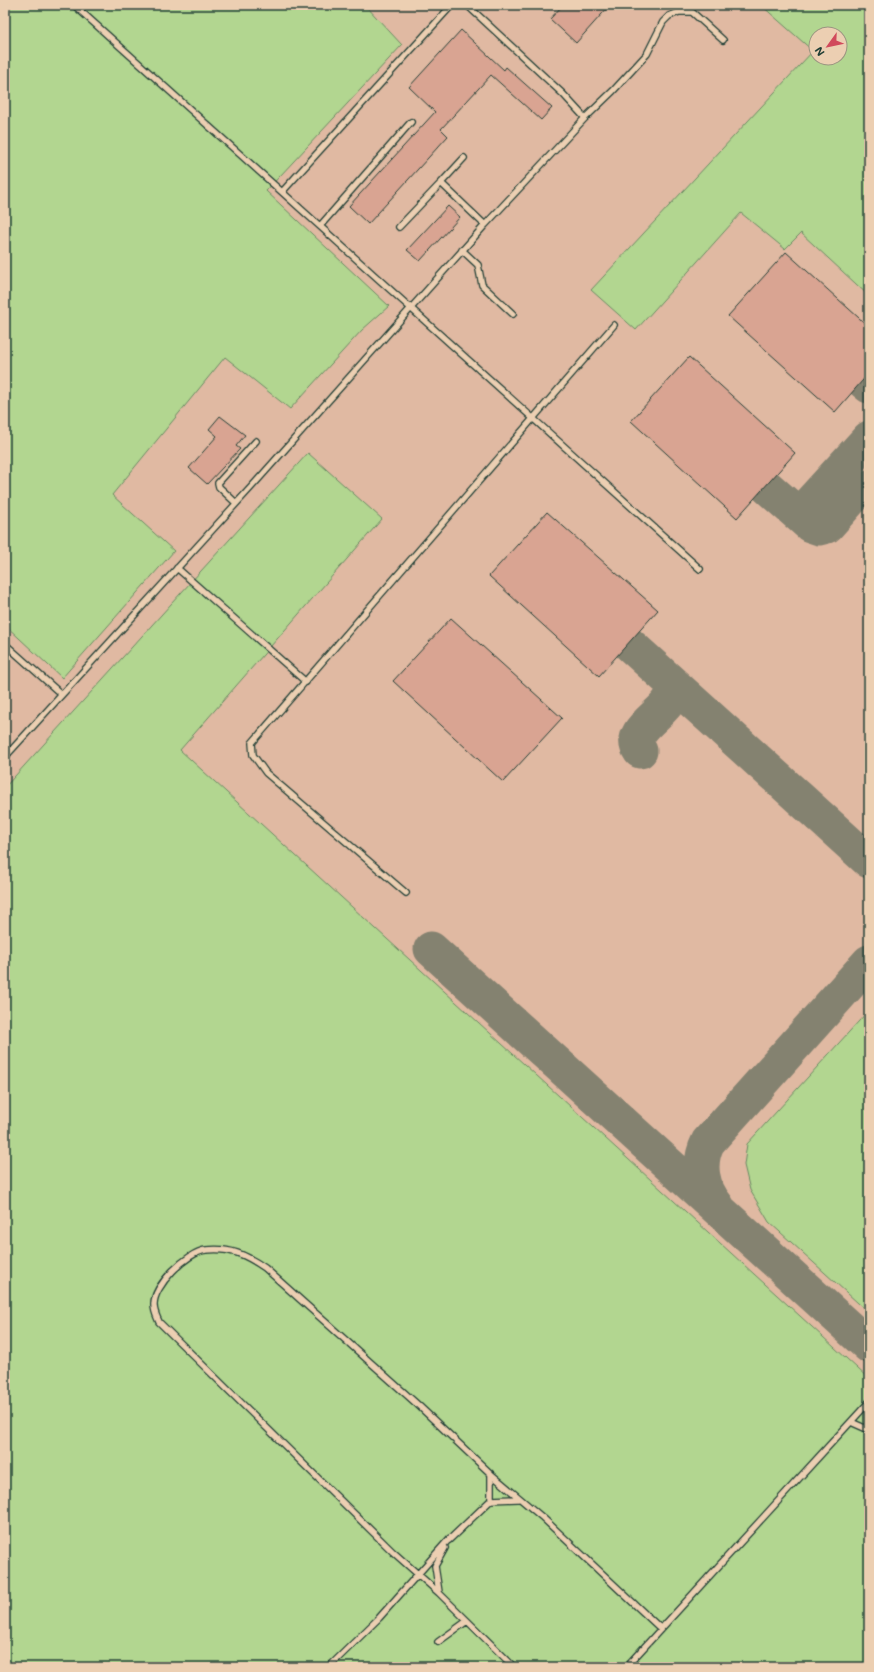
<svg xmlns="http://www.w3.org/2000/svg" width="874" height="1672" font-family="Mali,sans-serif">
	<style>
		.built { fill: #e0b9a2; fill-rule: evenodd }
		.green { fill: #b2d690; stroke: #688a62; fill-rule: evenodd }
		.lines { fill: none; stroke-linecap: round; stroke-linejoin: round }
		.taxiway { stroke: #848270; stroke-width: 35 }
		.building { fill: #d9a492; stroke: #1f3d34 }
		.lane-casing { stroke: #1f3d34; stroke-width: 8 }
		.lane { stroke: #eccfb2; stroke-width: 5.5 }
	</style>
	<rect width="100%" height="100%" fill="#e9c7ac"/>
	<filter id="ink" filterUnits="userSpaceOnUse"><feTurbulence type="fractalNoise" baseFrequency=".025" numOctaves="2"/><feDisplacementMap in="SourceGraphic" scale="8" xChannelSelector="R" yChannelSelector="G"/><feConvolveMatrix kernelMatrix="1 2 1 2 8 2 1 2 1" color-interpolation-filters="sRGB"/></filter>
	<g filter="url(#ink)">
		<!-- built -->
		<path class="built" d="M5,5H808L869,60V1667L5,1011ZM816,34H840V58H816Z"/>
		<!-- green -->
		<path class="green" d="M5,5H365L402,45L266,191L389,306L362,330L290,409L225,357L112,495L174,551L62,678L5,625Z
			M761,5H869V296L801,233L785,249L741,213L636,330L591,290L813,51ZM816,34H840V58H816Z
			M308,453L382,519L180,750L869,1379V1667H5V787Z
			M869,1010V1313L769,1222L750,1190L744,1165L747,1144Z"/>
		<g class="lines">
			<!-- taxiway -->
			<path class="taxiway" d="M863,381L869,386
				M766,486L810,525L819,528L827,526L859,490L869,487
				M810,525L805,516L807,506L869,438
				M629,644L869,861
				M640,751C622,725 688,707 669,681
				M431,949L869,1346
				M717,1206C702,1188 697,1164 708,1142L869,962"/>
		</g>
		<!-- building -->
		<path class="building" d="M563,5H610L576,43L550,19Z
			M461,30L504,70L506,67L552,108L541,120L491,75L441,129L448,136L368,224L349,206L435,112L409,87Z
			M448,206L460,217L420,261L407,250Z
			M786,252L869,327V373L835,412L728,316Z
			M689,357L795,453L737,518L631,421Z
			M220,416L245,435L236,446L240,449L207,484L189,468L217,436L209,429Z
			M547,512L658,610L599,676L489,576Z
			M451,618L562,718L503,782L393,681Z"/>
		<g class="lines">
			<defs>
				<path id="lane" d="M74,5L282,192
					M452,5L282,192L700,569
					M585,118L613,91L647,54L663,22L669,16L679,12H692L723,40
					M441,183L464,158
					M320,226L411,122
					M399,227L441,183L485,225
					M462,250L478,265L482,285L513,314
					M236,503L219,487L218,483L256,441
					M177,568L306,682
					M5,644L61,694
					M5,757L255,483L485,225L585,118L563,94L467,5
					M406,893L266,773L253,755L252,743L614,325
					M851,1422L869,1430
					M491,1500V1474
					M449,1540L491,1500L518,1499
					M439,1592L435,1566L445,1548
					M438,1642L467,1621
					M329,1667L379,1618L450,1538
					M514,1667L439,1593L393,1552L159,1322C157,1317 154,1312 154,1305C153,1286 187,1252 206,1250C230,1247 246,1255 265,1268L418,1405L491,1474L543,1518L660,1628
					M626,1667L869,1402"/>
			</defs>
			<!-- lane casing -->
			<use href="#lane" class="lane-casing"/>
			<!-- lane -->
			<use href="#lane" class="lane"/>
		</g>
	</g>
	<!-- margin -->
	<rect width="874" height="1672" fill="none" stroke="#eccfb2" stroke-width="20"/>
	<rect x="10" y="10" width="854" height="1652" fill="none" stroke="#1f3d34" stroke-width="1.5" filter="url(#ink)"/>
	<!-- north arrow -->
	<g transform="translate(828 46) rotate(237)"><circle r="19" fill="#eccfb2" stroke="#9a9580"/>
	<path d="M0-3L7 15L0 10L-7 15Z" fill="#d1495b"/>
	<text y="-6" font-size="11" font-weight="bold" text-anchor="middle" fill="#1f3d34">N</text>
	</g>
</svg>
